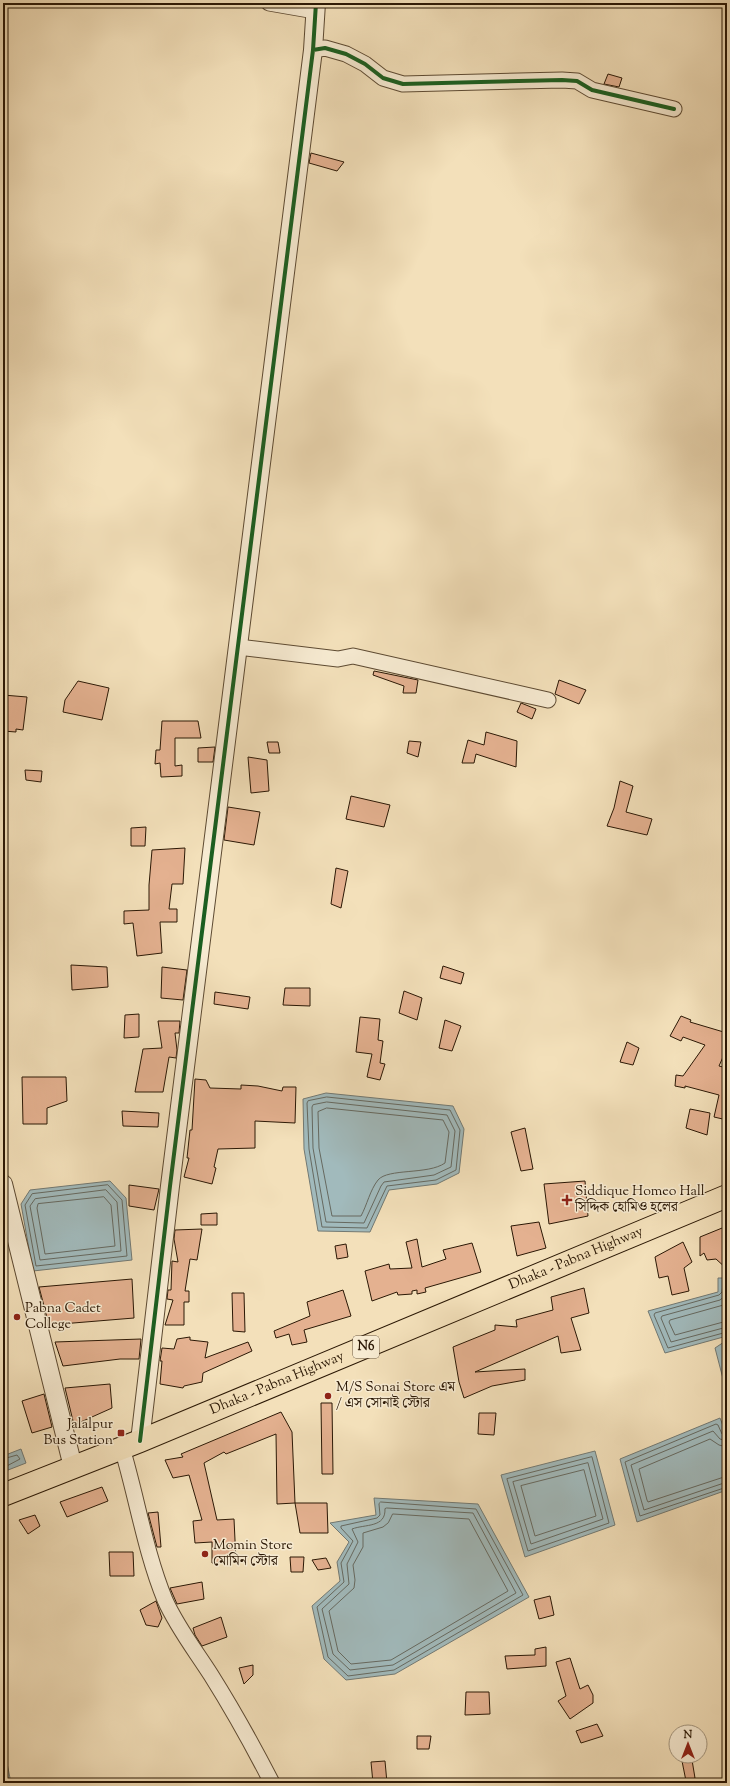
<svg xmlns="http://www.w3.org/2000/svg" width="730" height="1786" font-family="'Sorts Mill Goudy','Noto Serif Bengali',serif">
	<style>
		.water { fill: #a1babc; stroke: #727973 }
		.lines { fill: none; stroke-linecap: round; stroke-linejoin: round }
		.shore { stroke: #666960; stroke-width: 1 }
		.building { fill: #e4b190; stroke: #2b1805 }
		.minor-casing { stroke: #5d4a32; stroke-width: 17 }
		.tertiary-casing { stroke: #5d4a32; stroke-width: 20 }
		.trunk-casing { stroke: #2b1805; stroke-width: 24 }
		.minor { stroke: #f7ebd2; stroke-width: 15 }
		.tertiary { stroke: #f7ebd2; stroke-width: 18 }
		.trunk { stroke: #f3e0ba; stroke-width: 22 }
		.cycleway-casing { stroke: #f7ebd2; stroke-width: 6 }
		.cycleway { stroke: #1b5e20; stroke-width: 4 }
		.poi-dot { fill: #8f2418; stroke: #f7ebd2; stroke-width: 1.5 }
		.labels { text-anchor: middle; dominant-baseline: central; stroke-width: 3; stroke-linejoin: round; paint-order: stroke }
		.shield { fill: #f7ebd2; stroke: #685742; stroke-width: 1 }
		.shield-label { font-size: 13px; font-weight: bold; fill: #2b1805 }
		.poi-label { font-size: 14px; fill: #2b1805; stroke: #f7ebd2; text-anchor: start }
		.street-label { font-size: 14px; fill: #2b1805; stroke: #f7ebd2 }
	</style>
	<rect width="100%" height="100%" fill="#f3e0ba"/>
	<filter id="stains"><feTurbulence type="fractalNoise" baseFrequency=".005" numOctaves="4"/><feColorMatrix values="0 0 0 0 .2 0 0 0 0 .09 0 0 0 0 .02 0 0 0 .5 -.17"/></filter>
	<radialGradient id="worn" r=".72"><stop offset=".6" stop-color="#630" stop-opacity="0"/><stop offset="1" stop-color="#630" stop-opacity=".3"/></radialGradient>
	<!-- water -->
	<path class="water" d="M326,1093L453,1106L464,1129L459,1173L437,1184L389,1190L370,1232L318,1231L304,1149L303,1099Z
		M110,1181L126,1198L132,1260L33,1271L21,1204L30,1190Z
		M718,1278H727V1336L665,1353L648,1311L718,1292Z
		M727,1340V1394L715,1348Z
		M720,1418L727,1436V1490L637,1522L620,1459Z
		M21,1449L26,1463L3,1472V1456Z
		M595,1451L615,1525L525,1557L501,1475Z
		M374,1498L478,1504L529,1597L395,1674L346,1680L324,1659L312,1606L340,1581L337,1562L349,1542L330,1523L376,1515Z
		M6,1758L11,1783H3V1759Z"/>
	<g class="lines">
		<!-- shore -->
		<path class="shore" d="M327,1097L450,1110L460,1130L456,1170L436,1180L387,1186L367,1228L322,1227L309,1149L307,1103L308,1101Z
			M327,1102L447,1115L455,1131L451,1167L434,1175L384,1182L381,1186L364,1223L326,1222L313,1148L312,1107L313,1105Z
			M327,1108L443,1120L449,1132L445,1163C428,1175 388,1168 378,1180C370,1190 367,1205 361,1216H332L319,1148L318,1112Z
			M108,1185L122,1200L127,1256L36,1266L25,1205L32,1194Z
			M106,1190L117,1202L121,1251L40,1260L30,1206L35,1199Z
			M104,1197L111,1205L115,1246L45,1254L37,1208L38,1204Z
			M727,1282L723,1283L722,1292L719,1295L655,1313L654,1315L668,1348L727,1332
			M727,1294L720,1300L662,1316L661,1318L671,1342L727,1327
			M727,1304L670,1320L669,1322L675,1335L727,1321
			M727,1436L722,1434L718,1425L716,1424L625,1462L640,1516L727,1487
			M727,1441L720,1439L713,1431L631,1465L644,1510L727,1482
			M727,1447L719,1445L710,1439L639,1469L647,1500L648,1502L727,1476
			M592,1457L609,1523L528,1551L507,1479Z
			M3,1459L17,1455L20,1459L3,1468
			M588,1463L603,1519L531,1544L513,1482Z
			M584,1470L596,1516L535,1536L521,1486Z
			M381,1502L476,1509L523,1595L394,1670L348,1676L328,1657L317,1607L344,1582L341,1563L353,1541L341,1528V1526L377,1518L380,1515L379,1504Z
			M387,1508L473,1513L516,1593L393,1665L350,1670L333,1654L322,1609L349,1584L347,1564L358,1542L352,1529C365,1524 386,1528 385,1509Z
			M393,1514L469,1519L508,1591L391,1660L351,1664L338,1651L329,1611L354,1588L355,1580L353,1565L363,1547V1533L383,1527L388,1523Z"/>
	</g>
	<!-- building -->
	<path class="building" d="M608,74L622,78L619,87L604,84Z
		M311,153L344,162L337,171L309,163Z
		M374,671L418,680L416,693H403L404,686L373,675Z
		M559,680L586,690L579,704L555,694Z
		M78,681L109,688L102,720L63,712L65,700Z
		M3,695L27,697L23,730L16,729V732L3,731Z
		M521,703L536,709L532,719L517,712Z
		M162,721H198L201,738H175V766L182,765V776L161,777L160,763L155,764L156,750H160Z
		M486,732L517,741L516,767L476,754L474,763H462L468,740L484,745Z
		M409,741L421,742L418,757L407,753Z
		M267,742H278L280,753H269Z
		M215,747L213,762H198V748Z
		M248,757L267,760L269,791L251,793Z
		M25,770L42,771L41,782L26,780Z
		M620,781L633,786L626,812L652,819L647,835L607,826L614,808Z
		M351,796L390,805L384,827L346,819Z
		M228,807L260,812L254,845L224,840Z
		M146,827L145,846H131V828Z
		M185,848L183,884H172L169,909H177V922H160L162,953L137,956L133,923L124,924V911L149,910V885L152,850Z
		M336,868L348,871L341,908L331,904Z
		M71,965L107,967L108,987L72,990Z
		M443,966L464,973L461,984L440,978Z
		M162,967L187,970L183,1000L161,998Z
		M285,988H310V1006L283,1005Z
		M404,991L422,998L417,1020L399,1013Z
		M215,992L250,997L248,1009L214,1004Z
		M139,1014V1037L124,1038L125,1015Z
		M681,1016L691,1020L690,1022L727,1033V1048L719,1066L727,1068V1120L714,1117L719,1095L685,1086V1088L675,1086L676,1075L683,1076L705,1045L683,1037L681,1041L670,1036Z
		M360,1017L380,1019L378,1040L383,1041L380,1063L385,1064L380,1080L367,1077L372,1054L356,1052Z
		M445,1020L461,1026L452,1051L439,1048Z
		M158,1021H180L179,1033H175L177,1050L176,1058L169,1057L163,1092H135L143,1049L162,1048Z
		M627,1042L639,1048L633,1065L620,1062Z
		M22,1077H66L67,1101L47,1108V1124H23Z
		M195,1079L206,1080L210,1088L241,1089V1085L258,1086L282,1091L283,1087H296L295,1123L255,1121V1148L218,1149L214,1167L216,1168L212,1184L184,1177L189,1158H187L190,1130H192Z
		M690,1109L710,1113L707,1135L686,1128Z
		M122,1111L159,1113L158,1127L123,1126Z
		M525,1128L533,1169L521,1171L511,1132Z
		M585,1181L588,1216L549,1224L544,1184Z
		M129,1185L159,1189L154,1210L129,1206Z
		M217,1213V1225H201V1214Z
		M539,1222L546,1248L517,1256L511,1226Z
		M727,1226V1269L716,1259L707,1260L704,1253L700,1256V1237Z
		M202,1229L197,1260L190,1259L185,1291H189V1302H184V1325H165L173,1300L167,1299L168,1290H171L172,1261L178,1262L174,1239L175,1230Z
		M417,1239L422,1267L446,1259L443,1250L472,1243L481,1272L425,1288L426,1292L417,1294V1290L412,1291V1294L398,1295L397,1292L372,1301L365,1271L389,1264L390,1269L412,1268L406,1242Z
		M683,1242L692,1262L684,1268L689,1291L672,1295L668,1276L659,1278L655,1257Z
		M346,1244L348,1257L337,1259L335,1246Z
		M132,1279L134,1318L49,1325L39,1287Z
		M584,1288L589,1313L571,1318L581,1350L561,1353L558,1336L475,1372L525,1369V1380L492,1386L464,1398L459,1382L453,1347L495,1330V1325L517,1327L516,1320L553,1310L551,1297Z
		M343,1290L351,1316L304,1330L307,1342L292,1345L289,1334L276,1338L274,1331L310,1316L307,1302Z
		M232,1293H244L245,1332L233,1331Z
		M190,1337V1340L208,1342L205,1358L248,1342L252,1351L203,1373L202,1382L184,1386L183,1388L160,1384L162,1361H160L162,1348L174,1349L177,1339Z
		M141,1339L139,1359H120L63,1366L55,1342Z
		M110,1384L112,1408L74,1425L65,1388Z
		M44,1394L52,1427L32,1433L22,1401Z
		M321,1403H332L333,1474H322Z
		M281,1412L292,1432L295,1503L277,1504L276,1434L226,1454L224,1452L204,1463L217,1520L234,1519L236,1561L212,1563V1542L195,1543L193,1521L202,1520L189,1475L173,1478L165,1460L183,1457L181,1454Z
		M479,1413H496L494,1435L478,1434Z
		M102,1487L108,1501L67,1517L60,1502Z
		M295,1503H327L328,1533H300Z
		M158,1512L161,1547H157L148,1513Z
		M35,1515L40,1526L28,1534L19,1520Z
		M109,1552H133L134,1576H110Z
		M290,1557H304L303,1572H291Z
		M326,1558L331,1568L318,1570L312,1560Z
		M202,1582L204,1599L177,1604L170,1588Z
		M550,1596L554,1615L539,1619L534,1600Z
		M156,1601L162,1618L158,1627L146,1625L140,1610Z
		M221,1617L227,1637L202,1646L195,1635L193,1628Z
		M546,1647V1666L507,1669L505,1656L535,1655V1649Z
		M570,1658L580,1689L588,1685L593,1695V1703L570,1719L558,1701L566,1696L556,1662Z
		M253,1665V1675L244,1684L239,1668Z
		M466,1692H489L490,1714L465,1715Z
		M597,1724L603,1736L581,1743L576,1731Z
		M417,1736H431L429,1749H417Z
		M692,1760L695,1778L686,1781L682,1761Z
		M385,1761L387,1783H373L371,1762Z"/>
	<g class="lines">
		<defs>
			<path id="minor" d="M269,3L315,11
				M313,50L325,48L346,54L365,64L383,78L403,84L562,80L577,81L592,90L674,109
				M238,647L338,659L353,656L548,700
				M122,1448C137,1498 145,1551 165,1600C177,1627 195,1650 211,1675C233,1710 253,1746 272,1783"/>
			<path id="tertiary" d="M3,1184L73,1467
				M140,1441L170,1186L313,50L316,3"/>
			<g id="trunk">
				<path id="s1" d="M3,1495L140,1441L727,1196"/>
			</g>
		</defs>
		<!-- minor casing -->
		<use href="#minor" class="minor-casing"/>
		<!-- tertiary casing -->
		<use href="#tertiary" class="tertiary-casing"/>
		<!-- trunk casing -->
		<use href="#trunk" class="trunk-casing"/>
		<!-- minor -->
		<use href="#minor" class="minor"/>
		<!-- tertiary -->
		<use href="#tertiary" class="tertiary"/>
		<!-- trunk -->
		<use href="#trunk" class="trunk"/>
		<defs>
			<path id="cycleway" d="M313,50L325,48L346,54L365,64L383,78L403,84L562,80L577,81L592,90L674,109
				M140,1441L170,1186L313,50L316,3"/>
		</defs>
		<!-- cycleway casing -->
		<use href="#cycleway" class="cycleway-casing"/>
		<!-- cycleway -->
		<use href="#cycleway" class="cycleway"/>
	</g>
	<!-- markers -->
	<g class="poi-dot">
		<path d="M565 1194h4v4h4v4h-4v4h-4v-4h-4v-4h4z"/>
		<circle cx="17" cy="1317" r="4"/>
		<circle cx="328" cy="1396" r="4"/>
		<rect x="117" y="1429" width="8" height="8" rx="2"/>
		<circle cx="205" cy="1554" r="4"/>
	</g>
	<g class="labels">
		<!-- shield labels -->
		<rect class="shield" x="353" y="1336" width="26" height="22" rx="3"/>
		<g class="shield-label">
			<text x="366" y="1347">N6</text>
		</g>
		<!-- poi labels -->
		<g class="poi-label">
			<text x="575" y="1192">Siddique Homeo Hall<tspan x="575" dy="16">সিদ্দিক হোমিও হলের</tspan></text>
			<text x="25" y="1309">Pabna Cadet<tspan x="25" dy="16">College</tspan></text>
			<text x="336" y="1388">M/S Sonai Store এম<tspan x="336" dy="16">/ এস সোনাই স্টোর</tspan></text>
			<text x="113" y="1425" text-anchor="end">Jalalpur<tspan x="113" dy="16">Bus Station</tspan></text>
			<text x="213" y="1546">Momin Store<tspan x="213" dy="16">মোমিন স্টোর</tspan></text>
		</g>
		<!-- street labels -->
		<g class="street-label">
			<text stroke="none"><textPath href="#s1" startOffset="620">Dhaka - Pabna Highway</textPath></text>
			<text stroke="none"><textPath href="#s1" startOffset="296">Dhaka - Pabna Highway</textPath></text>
		</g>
	</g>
	<!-- margin -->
	<rect width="730" height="1786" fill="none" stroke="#f3e0ba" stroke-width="16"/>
	<rect x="4" y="4" width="722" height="1778" fill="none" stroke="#2b1805" stroke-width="2"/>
	<rect x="8" y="8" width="714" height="1770" fill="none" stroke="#2b1805"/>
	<!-- north arrow -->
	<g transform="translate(688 1744)"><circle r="19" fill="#f7ebd2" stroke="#a59780"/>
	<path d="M0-3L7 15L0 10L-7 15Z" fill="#8f2418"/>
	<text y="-6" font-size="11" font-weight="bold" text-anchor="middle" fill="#2b1805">N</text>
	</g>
	<rect width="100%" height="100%" filter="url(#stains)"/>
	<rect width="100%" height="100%" fill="url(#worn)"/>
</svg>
